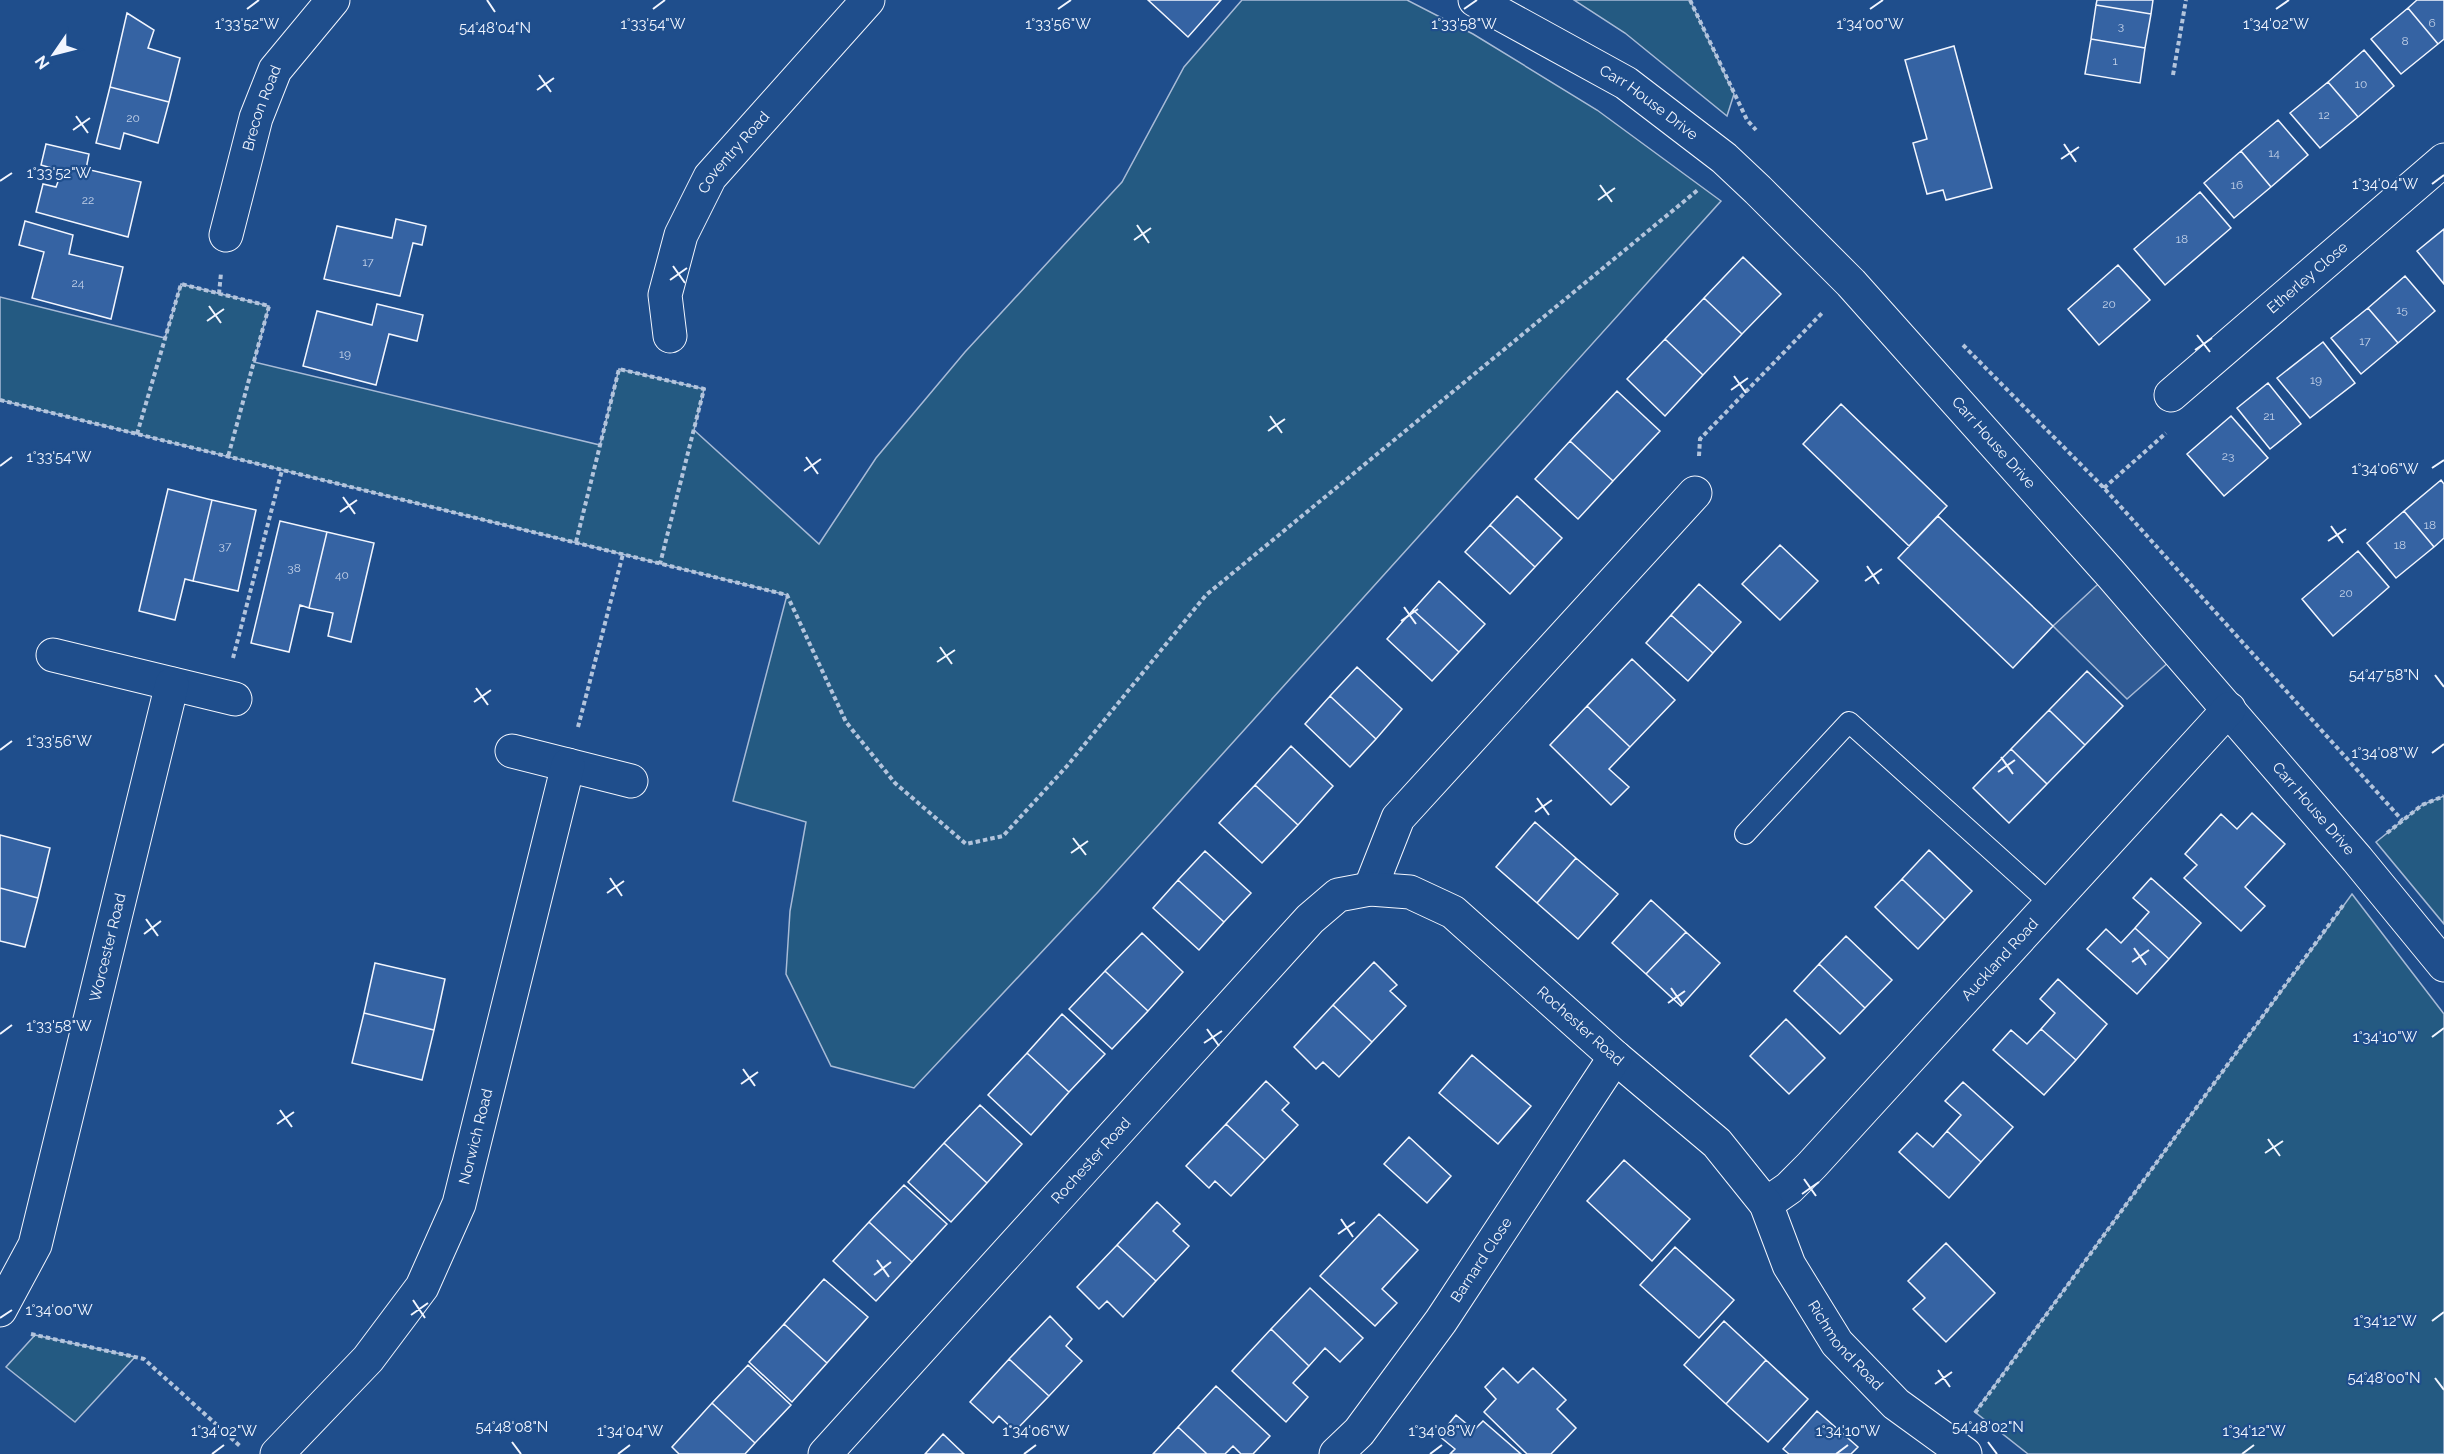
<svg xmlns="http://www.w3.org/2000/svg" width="2444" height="1454" font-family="Raleway,sans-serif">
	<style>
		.green { fill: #245a82; stroke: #a8bbd7; stroke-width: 1.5 }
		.parking { fill: #305b95; stroke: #a8bbd7; stroke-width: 1.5 }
		.building { fill: #3563a3; stroke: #f2f6ff; stroke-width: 1.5 }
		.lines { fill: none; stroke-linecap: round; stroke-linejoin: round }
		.service-casing { stroke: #f2f6ff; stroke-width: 22 }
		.minor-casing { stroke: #f2f6ff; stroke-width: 35 }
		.path { stroke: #b3c4dc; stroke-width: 4; stroke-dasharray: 4.5 3; stroke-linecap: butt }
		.service { stroke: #1f4e8c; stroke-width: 20 }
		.minor { stroke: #1f4e8c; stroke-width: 33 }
		.ticks { fill: none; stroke: #f2f6ff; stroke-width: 2 }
		.labels { text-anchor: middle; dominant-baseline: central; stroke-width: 4.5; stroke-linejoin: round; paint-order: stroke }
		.number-label { font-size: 12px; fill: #c3d1e8 }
		.street-label { font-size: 15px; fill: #f2f6ff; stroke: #1f4e8c }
		.ticks-label { font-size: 15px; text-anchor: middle; fill: #f2f6ff; stroke: #1f4e8c; stroke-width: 4.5; stroke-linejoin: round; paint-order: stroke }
	</style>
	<rect width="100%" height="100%" fill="#1f4e8c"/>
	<!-- green -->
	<path class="green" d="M1242,0H1407L1473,34L1597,110L1721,201L1098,892L914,1088L831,1066L786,974L790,911L806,822L733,801L787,595L0,400V297L165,338L181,284L269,306L254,362L600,445L619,369L704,389L694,430L819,544L876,458L965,352L1122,182L1184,67Z
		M1574,0H1690L1734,94L1727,116L1625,33Z
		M2444,796V924L2376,842L2422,805Z
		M2352,894L2444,1014V1454H2028L1975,1412Z
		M35,1335L135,1357L75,1422L6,1367Z"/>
	<!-- parking -->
	<path class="parking" d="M2110,573L2179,653L2127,699L2053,626Z"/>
	<!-- building -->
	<path class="building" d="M1148,0H1221L1188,37Z
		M2097,0H2153L2151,14L2096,5Z
		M2417,0H2444V39L2438,44L2408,8Z
		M2096,5L2151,14L2145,48L2091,39Z
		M2408,8L2438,44L2401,74L2371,39Z
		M127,13L154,30L148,48L180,58L169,102L110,87Z
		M2091,39L2145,48L2140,83L2085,74Z
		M1954,46L1992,188L1946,200L1943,190L1927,194L1913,143L1927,139L1905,60Z
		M2364,50L2394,86L2358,117L2328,82Z
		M2328,82L2358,117L2320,148L2290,113Z
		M110,87L169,102L158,143L124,133L120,149L96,143Z
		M2278,120L2308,155L2271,187L2241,151Z
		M46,144L89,154L86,169L141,182L128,237L36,212L43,184L56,187L62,171L41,165Z
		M2241,151L2271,187L2234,218L2204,183Z
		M2200,192L2231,228L2165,285L2134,249Z
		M396,219L426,226L422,245L413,243L400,296L324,279L337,226L392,238Z
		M25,221L73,235L69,254L123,267L111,319L32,298L44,252L19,245Z
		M2444,229V284L2417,251Z
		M1743,257L1781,294L1742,334L1704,298Z
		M2118,265L2150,300L2099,345L2068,309Z
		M2405,276L2435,311L2398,343L2368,308Z
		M1704,298L1742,334L1703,375L1665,339Z
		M377,304L423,315L417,341L389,334L376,385L303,366L317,311L372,325Z
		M2368,308L2398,343L2361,374L2331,338Z
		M1665,339L1703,375L1665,416L1627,379Z
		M2323,342L2355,383L2310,418L2277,378Z
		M2268,383L2301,424L2270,449L2237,408Z
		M1617,391L1660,431L1613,481L1570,441Z
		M1841,404L1947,506L1909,546L1803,444Z
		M2231,416L2268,458L2224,496L2187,454Z
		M1570,441L1613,481L1578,519L1535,479Z
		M2441,480L2444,484V538L2434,547L2404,511Z
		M168,489L212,500L193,581L185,579L175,620L139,611Z
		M1517,496L1562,538L1535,567L1490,525Z
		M212,500L256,510L238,591L193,581Z
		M2404,511L2434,547L2396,578L2367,543Z
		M1938,516L2053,626L2013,668L1898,558Z
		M280,521L327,532L309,608L300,605L289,652L251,643Z
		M1490,525L1535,567L1510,594L1465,552Z
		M327,532L374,543L351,642L328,636L333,613L309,608Z
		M1780,545L1818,581L1780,620L1742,584Z
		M2358,551L2389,587L2333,636L2302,599Z
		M1439,581L1485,624L1459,652L1413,610Z
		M1699,584L1741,622L1713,653L1671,615Z
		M1413,610L1459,652L1432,681L1387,639Z
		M1671,615L1713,653L1688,681L1646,643Z
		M1632,659L1675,700L1630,747L1587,706Z
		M1357,667L1402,709L1376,739L1330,696Z
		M2087,671L2123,706L2085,745L2049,710Z
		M1330,696L1376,739L1350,767L1305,724Z
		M1587,706L1630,747L1609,769L1629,787L1611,805L1550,745Z
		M2049,710L2085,745L2047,784L2011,749Z
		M1291,746L1333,786L1298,825L1255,785Z
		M2011,749L2047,784L2009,823L1973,788Z
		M1255,785L1298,825L1262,863L1219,823Z
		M2252,813L2285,844L2245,887L2265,906L2241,931L2184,878L2197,865L2185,854L2221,814L2237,829Z
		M1535,822L1576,858L1537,903L1496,867Z
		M0,835L50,848L38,898L0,888Z
		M1929,850L1972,891L1945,920L1902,879Z
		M1205,851L1251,893L1224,922L1178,880Z
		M1576,858L1618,894L1578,939L1537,903Z
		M2151,878L2201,923L2169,959L2135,928L2149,912L2133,898Z
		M1902,879L1945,920L1918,949L1875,907Z
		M1178,880L1224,922L1199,950L1153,908Z
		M0,888L38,898L25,947L0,941Z
		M1651,900L1686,932L1646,974L1612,943Z
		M2135,928L2169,959L2137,994L2087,949L2106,929L2121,943Z
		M1686,932L1720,963L1681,1006L1646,974Z
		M1142,933L1183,972L1148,1011L1105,971Z
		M1846,936L1892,980L1865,1008L1819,964Z
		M1374,962L1397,985L1390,991L1406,1006L1372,1042L1333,1005Z
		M375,963L445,979L434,1030L364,1013Z
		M1819,964L1865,1008L1840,1034L1794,991Z
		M1105,971L1148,1011L1112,1049L1069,1009Z
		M2058,979L2107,1024L2076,1060L2041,1029L2055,1013L2040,999Z
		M1333,1005L1372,1042L1339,1077L1323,1062L1316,1069L1294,1047Z
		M364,1013L434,1030L422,1080L352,1063Z
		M1062,1014L1105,1054L1069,1092L1027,1053Z
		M1786,1019L1825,1058L1789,1094L1750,1056Z
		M2041,1029L2076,1060L2044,1095L1993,1050L2011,1030L2027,1044Z
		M1027,1053L1069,1092L1031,1135L988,1095Z
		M1472,1055L1531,1106L1498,1144L1439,1093Z
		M1266,1081L1289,1103L1282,1110L1298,1125L1265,1160L1226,1124Z
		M1963,1082L2013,1127L1981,1162L1947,1131L1961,1115L1945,1101Z
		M980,1105L1022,1144L987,1183L944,1143Z
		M1226,1124L1265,1160L1231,1196L1215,1181L1209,1188L1186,1166Z
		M1947,1131L1981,1162L1949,1198L1899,1152L1917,1133L1933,1147Z
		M1409,1137L1451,1176L1427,1203L1384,1164Z
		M944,1143L987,1183L951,1222L908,1182Z
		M1624,1160L1690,1219L1652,1261L1587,1201Z
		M904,1185L947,1224L912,1262L869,1222Z
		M1157,1202L1180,1224L1173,1231L1189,1246L1156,1281L1117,1245Z
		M1379,1214L1418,1250L1382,1289L1397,1303L1375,1326L1320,1276Z
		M869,1222L912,1262L876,1301L833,1261Z
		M1946,1243L1995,1293L1946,1342L1913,1309L1925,1298L1908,1281Z
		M1117,1245L1156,1281L1123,1317L1107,1301L1099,1309L1077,1287Z
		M1675,1247L1734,1300L1699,1338L1640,1285Z
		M824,1279L868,1317L827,1363L784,1324Z
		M1310,1288L1363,1338L1340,1362L1325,1348L1309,1366L1271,1329Z
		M1050,1316L1072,1339L1066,1346L1082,1361L1049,1396L1009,1359Z
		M1724,1321L1766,1360L1726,1404L1684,1365Z
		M784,1324L827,1363L792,1402L749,1362Z
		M1271,1329L1309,1366L1293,1383L1308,1397L1286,1422L1232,1371Z
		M1009,1359L1049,1396L1015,1431L999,1416L993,1423L970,1402Z
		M1766,1360L1808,1399L1768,1442L1726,1404Z
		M748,1365L791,1405L755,1443L712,1403Z
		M1503,1368L1518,1383L1533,1368L1566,1400L1557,1409L1576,1428L1551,1454H1527L1484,1412L1496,1399L1485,1387Z
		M1216,1386L1270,1436L1253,1454H1241L1233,1446L1225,1454H1207L1178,1427Z
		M712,1403L755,1443L745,1454H679L672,1447Z
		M1817,1411L1858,1447L1851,1454H1789L1783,1449Z
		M1456,1415L1474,1430L1483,1421L1521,1454H1450L1455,1449L1439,1436Z
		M1178,1427L1207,1454H1153Z
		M943,1434L964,1454H925Z"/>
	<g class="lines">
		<defs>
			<path id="service" d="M1745,834L1849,722L2051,904"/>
			<g id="minor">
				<path id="s1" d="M1475,0L1626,83L1724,158L1758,190L1851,283L2110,573L2357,859L2444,965"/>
				<path id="s2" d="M226,235L256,118L275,70L333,0"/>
				<path id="s3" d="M670,336L665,295L681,235L710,177L868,0"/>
				<path id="s4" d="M2171,395L2444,160"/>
				<path d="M53,655L235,699"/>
				<path d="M512,751L631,781"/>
				<path d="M1370,889L1398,818L1695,493"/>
				<path id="s5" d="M1766,1204L1789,1188L1812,1165L2229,709"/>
				<path id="s6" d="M0,1310L35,1245L172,684"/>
				<path id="s7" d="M277,1454L368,1359L422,1287L459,1204L568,765"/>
				<path id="s8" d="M825,1454L1310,919L1338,895L1370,889L1410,892L1453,912L1615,1057L1717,1143L1766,1204L1789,1265L1837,1343L1896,1404L1965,1454"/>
				<path id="s9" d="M1336,1454L1359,1432L1441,1321L1615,1057"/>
			</g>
		</defs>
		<!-- service casing -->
		<use href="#service" class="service-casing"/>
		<!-- minor casing -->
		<use href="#minor" class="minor-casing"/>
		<!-- path -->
		<path class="path" d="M1690,0L1747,120L1756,130
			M2173,75L2186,0
			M219,294L221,273
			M1963,345L2104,488L2402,820
			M0,400L787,595L846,722L895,783L966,844L1003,836L1067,766L1206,595L1699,189
			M137,434L181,284L269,306L228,457
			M1699,456L1700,439L1823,312
			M2104,488L2166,433
			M576,542L619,369L704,389L660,564
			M233,658L282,470
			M578,727L623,554
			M2387,833L2422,805L2444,796
			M31,1334L144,1359L240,1446
			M1975,1413L2344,904"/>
		<!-- service -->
		<use href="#service" class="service"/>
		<!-- minor -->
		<use href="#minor" class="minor"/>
	</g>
	<!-- ticks -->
	<path class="ticks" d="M487,0L495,12M247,9L259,0M653,9L665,0M1058,9L1071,0M1464,9L1477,0M1870,9L1883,0M2276,9L2289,0M539,75L551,92M537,90L554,78M76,116L88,133M73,130L90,118M2064,144L2076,162M2061,159L2079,147M0,181L12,173M2432,184L2444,175M1600,185L1612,202M1598,200L1615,188M1137,225L1149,243M1134,240L1151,228M673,266L685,283M670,280L687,268M209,306L221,323M207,321L224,309M2197,335L2210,352M2195,350L2212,338M1734,376L1746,393M1731,390L1748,378M1270,416L1282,433M1268,431L1285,419M806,457L818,474M0,466L12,457M2432,468L2444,460M804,471L821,459M343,497L355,514M340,512L357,500M2331,526L2343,543M2328,541L2346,529M1867,566L1879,584M1865,581L1882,569M1404,607L1416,624M1401,621L1418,609M940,647L952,664M937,662L955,650M2435,675L2444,687M476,688L488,705M474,702L491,690M0,750L12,741M2432,753L2444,744M2001,757L2013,774M1998,772L2015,760M1537,798L1549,815M1535,812L1552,800M1073,838L1086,855M1071,853L1088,841M610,878L622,896M607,893L624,881M146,919L158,936M144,934L161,921M2134,948L2146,965M2132,962L2149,950M1671,988L1683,1005M1668,1003L1685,991M1207,1029L1219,1046M0,1034L12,1025M2432,1037L2444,1028M1204,1043L1222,1031M743,1069L755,1086M741,1084L758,1072M280,1110L292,1127M277,1124L294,1112M2268,1139L2280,1156M2265,1153L2283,1141M1804,1179L1816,1196M1802,1194L1819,1182M1341,1219L1353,1237M1338,1234L1355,1222M877,1260L889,1277M874,1275L891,1262M413,1300L425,1318M411,1315L428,1303M0,1318L12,1310M2432,1321L2444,1312M1938,1370L1950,1387M2435,1378L2444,1390M1935,1384L1952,1372M512,1442L521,1454M1988,1442L1997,1454M212,1454L224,1445M618,1454L630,1445M1024,1454L1036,1445M1430,1454L1442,1445M1836,1454L1848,1445M2242,1454L2254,1445"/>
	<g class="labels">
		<!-- number labels -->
		<g class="number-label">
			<text x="2432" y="23">6</text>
			<text x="2121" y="26">3</text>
			<text x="2405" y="41">8</text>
			<text x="2115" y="61">1</text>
			<text x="2361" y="84">10</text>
			<text x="2324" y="115">12</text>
			<text x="133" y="118">20</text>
			<text x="2274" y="153">14</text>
			<text x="2237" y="185">16</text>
			<text x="88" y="200">22</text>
			<text x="2182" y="239">18</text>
			<text x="368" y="262">17</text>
			<text x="78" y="283">24</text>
			<text x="2109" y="304">20</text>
			<text x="2402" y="310">15</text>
			<text x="2365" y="341">17</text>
			<text x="345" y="354">19</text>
			<text x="2316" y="380">19</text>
			<text x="2269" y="416">21</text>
			<text x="2228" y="456">23</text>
			<text x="2430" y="525">18</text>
			<text x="2400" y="545">18</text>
			<text x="225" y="546">37</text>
			<text x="294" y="568">38</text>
			<text x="342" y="575">40</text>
			<text x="2346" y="593">20</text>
		</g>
		<!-- street labels -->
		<g class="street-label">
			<text stroke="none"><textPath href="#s1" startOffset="202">Carr House Drive</textPath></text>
			<text stroke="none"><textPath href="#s2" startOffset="132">Brecon Road</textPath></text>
			<text stroke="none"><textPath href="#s3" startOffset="202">Coventry Road</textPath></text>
			<text stroke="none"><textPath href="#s4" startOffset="180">Etherley Close</textPath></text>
			<text stroke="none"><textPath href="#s1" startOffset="688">Carr House Drive</textPath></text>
			<text stroke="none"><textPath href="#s1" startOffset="1174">Carr House Drive</textPath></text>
			<text stroke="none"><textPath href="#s6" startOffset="380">Worcester Road</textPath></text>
			<text stroke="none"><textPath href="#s5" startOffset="339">Auckland Road</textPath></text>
			<text stroke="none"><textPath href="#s8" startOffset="1050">Rochester Road</textPath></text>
			<text stroke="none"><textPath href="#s7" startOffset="382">Norwich Road</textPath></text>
			<text stroke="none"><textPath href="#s8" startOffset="396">Rochester Road</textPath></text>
			<text stroke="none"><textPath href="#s9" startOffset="243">Barnard Close</textPath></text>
			<text stroke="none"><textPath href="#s8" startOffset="1472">Richmond Road</textPath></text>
		</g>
	</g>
	<g class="ticks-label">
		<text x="1058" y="29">1°33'56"W</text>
		<text x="247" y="29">1°33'52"W</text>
		<text x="653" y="29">1°33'54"W</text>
		<text x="1464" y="29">1°33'58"W</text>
		<text x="1870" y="29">1°34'00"W</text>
		<text x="2276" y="29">1°34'02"W</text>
		<text x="495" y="33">54°48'04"N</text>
		<text x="59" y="178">1°33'52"W</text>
		<text x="2385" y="189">1°34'04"W</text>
		<text x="59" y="462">1°33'54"W</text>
		<text x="2385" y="474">1°34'06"W</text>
		<text x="2384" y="680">54°47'58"N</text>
		<text x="59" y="746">1°33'56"W</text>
		<text x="2385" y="758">1°34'08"W</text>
		<text x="59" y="1031">1°33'58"W</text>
		<text x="2385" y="1042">1°34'10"W</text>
		<text x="59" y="1315">1°34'00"W</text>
		<text x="2385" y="1326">1°34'12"W</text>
		<text x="2384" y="1383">54°48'00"N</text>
		<text x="512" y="1432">54°48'08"N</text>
		<text x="1988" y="1432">54°48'02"N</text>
		<text x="224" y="1436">1°34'02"W</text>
		<text x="630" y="1436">1°34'04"W</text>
		<text x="1036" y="1436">1°34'06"W</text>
		<text x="1442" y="1436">1°34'08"W</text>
		<text x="1848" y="1436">1°34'10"W</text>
		<text x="2254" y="1436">1°34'12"W</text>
	</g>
	<!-- north arrow -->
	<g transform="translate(54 54) rotate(235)" stroke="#1f4e8c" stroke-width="4.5" paint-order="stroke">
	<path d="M0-4.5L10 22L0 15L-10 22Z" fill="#f2f6ff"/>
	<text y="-9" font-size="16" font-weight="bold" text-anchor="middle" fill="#f2f6ff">N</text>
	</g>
</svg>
